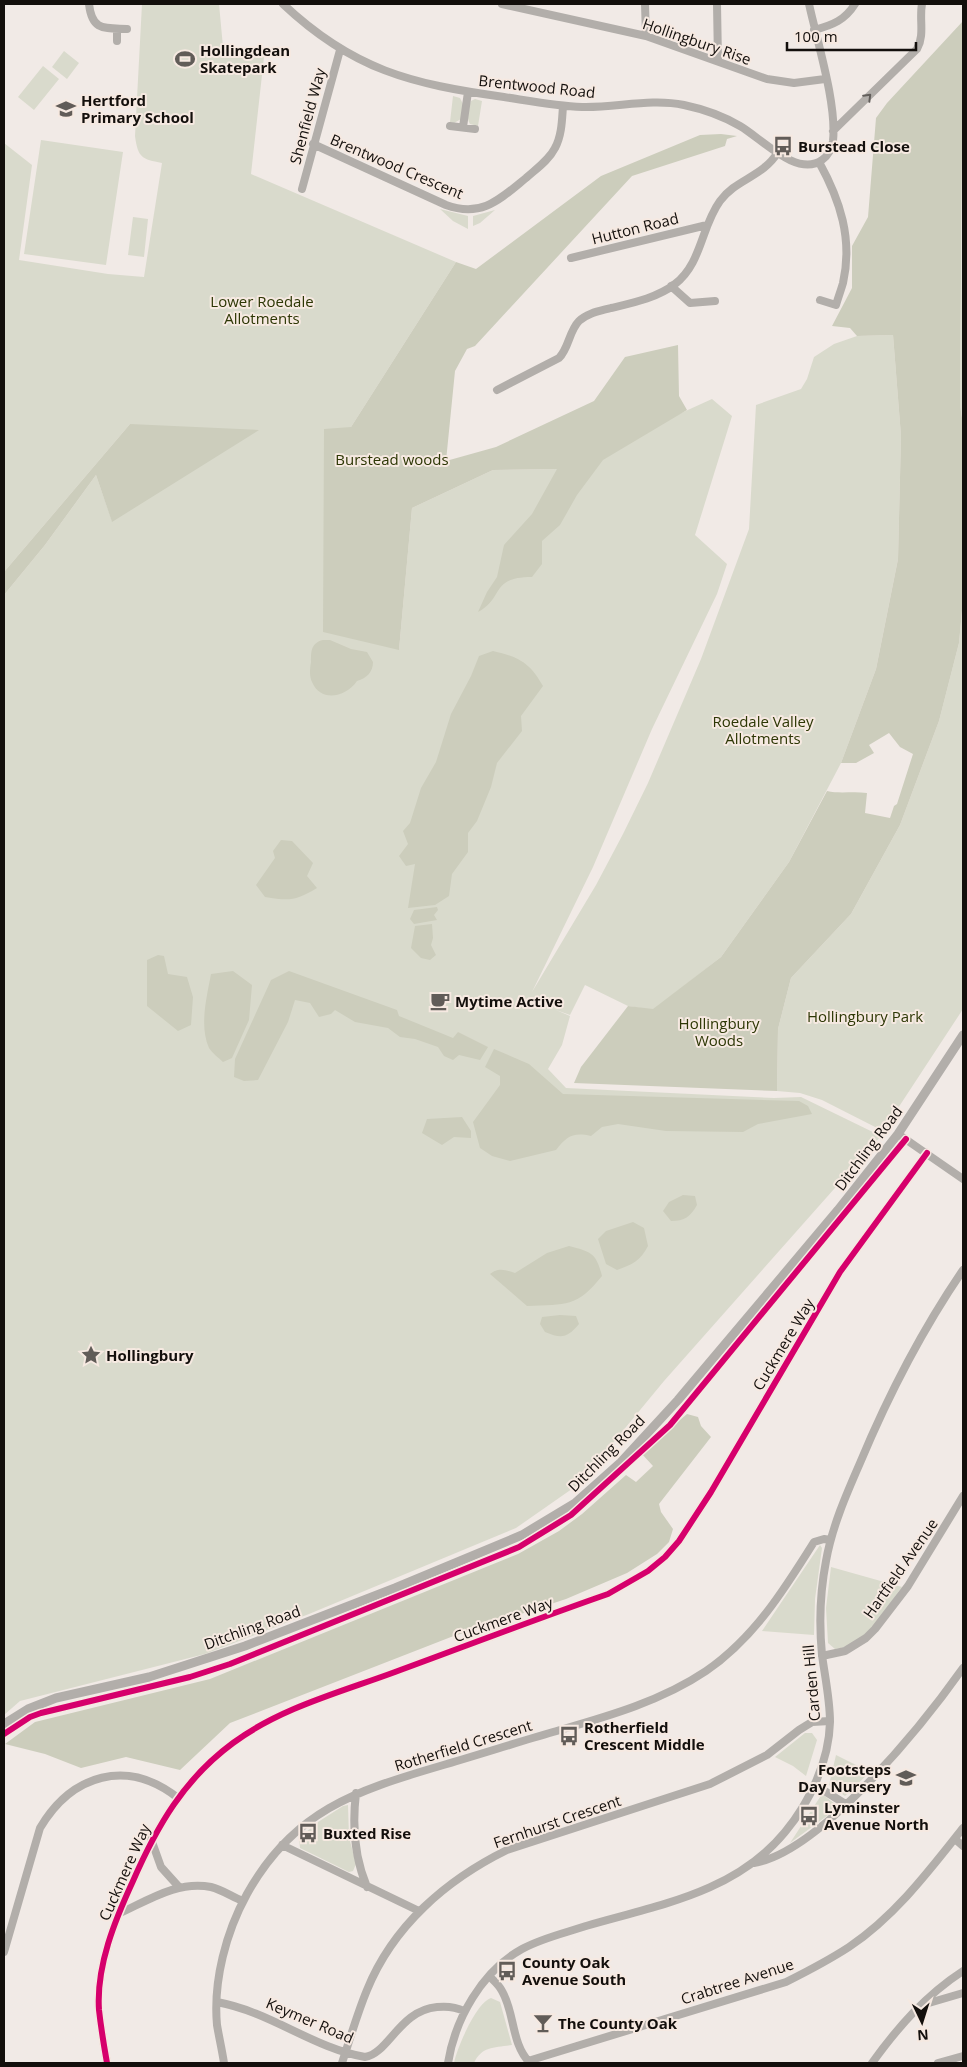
<svg xmlns="http://www.w3.org/2000/svg" width="967" height="2067" font-family="'Open Sans',sans-serif">
	<style>
		.green { fill: #d9dacc }
		.forest { fill: #cccdbc }
		.lines { fill: none; stroke-linecap: round; stroke-linejoin: round }
		.minor { stroke: #b2aeaa; stroke-width: 8 }
		.tertiary { stroke: #b2aeaa; stroke-width: 9 }
		.cycleway-casing { stroke: #f6e9e1; stroke-width: 9 }
		.cycleway { stroke: #d6006c; stroke-width: 6 }
		.oneway { stroke: #625e5b }
		.labels { text-anchor: middle; dominant-baseline: central; stroke-width: 4; stroke-linejoin: round; paint-order: stroke }
		.street-label { font-size: 15px; fill: #130f0c; stroke: #f6e9e1 }
		.poi-label { font-size: 15px; font-weight: bold; fill: #130f0c; stroke: #f6e9e1; text-anchor: start }
		.park-label { font-size: 15px; fill: #2d3705; stroke: #f6e9e1 }
	</style>
	<rect width="100%" height="100%" fill="#f1eae6"/>
	<!-- green -->
	<path class="green" d="M142,4H219L223,47L265,48L251,174L456,262L351,427L399,650L412,508L493,470L558,469L712,399L732,416L695,535L727,564L717,594L652,729L593,867L532,992L596,885L623,834L648,783L701,659L749,529L756,405L801,389L807,379L814,357L834,344L857,336L893,335L901,436L898,559L876,669L841,763L789,862L721,957L653,1010L628,1006L585,985L570,1015L556,1010L570,1016L562,1045L548,1069L566,1088L774,1098L801,1097L881,1136L664,1381L579,1484L516,1528L309,1614L205,1654L20,1701L4,1715V595L45,545L96,475L112,521L130,424L4,572V143L32,165L19,260L108,274L144,277L162,163C142,159 138,158 135,136Z
		M64,51L79,63L67,79L52,67Z
		M43,66L59,79L34,110L18,97Z
		M453,96L460,98L463,104L461,119L454,123L450,122Z
		M475,99L482,101L478,126L470,124C466,117 468,108 471,101Z
		M963,121V424L960,405Z
		M41,140L123,152L106,265L24,254Z
		M440,209L468,216V229L453,221Z
		M495,210L480,223L473,226V216Z
		M133,217L148,219L144,257L128,255Z
		M963,600V1009L883,1131L822,1100L800,1093L777,1091L778,1029L791,978L851,914L900,825L939,721L959,643Z
		M820,1545L822,1548L815,1599L814,1635L762,1631Z
		M831,1567L902,1587C885,1609 866,1646 835,1649L828,1643L826,1608Z
		M805,1733H812L817,1740L806,1776L793,1766L775,1757Z
		M836,1755L870,1772L845,1796L829,1785Z
		M822,1794L839,1807L790,1843Z
		M348,1805L349,1837L356,1864L353,1871L349,1872L300,1848L299,1838L318,1822L343,1806Z
		M491,1998L500,2002L512,2045C494,2048 482,2046 474,2063H454C457,2048 476,2003 491,1998Z"/>
	<!-- forest -->
	<path class="forest" d="M963,21L960,405L963,424V600L959,643L939,721L900,825L851,914L791,978L778,1029L777,1091L574,1083L581,1067L628,1006L653,1009L721,957L789,862L827,791C840,794 853,791 867,793L865,813L890,818L894,806L897,804L913,754L900,747L889,733L869,745L874,753L856,763H841L876,669L898,559L901,436L893,335L857,336L850,328L832,326L852,288V246L868,217L876,118L887,103Z
		M721,134L737,136L727,139L725,146L632,176L475,346L467,349L455,371L446,461L496,447L594,401L625,357L678,345L679,396L687,410L603,460L577,495L560,525L542,541V564L532,577C490,577 505,597 478,612L487,592L497,577L504,545L532,514L557,469L493,470L412,508L399,650L323,632L324,429L351,427L456,262L476,269L601,176L700,135Z
		M130,424L259,430L112,522L96,475L45,545L4,595V572Z
		M323,640H330L351,649L367,652L373,662C373,672 367,678 357,681C346,697 321,703 312,682C309,676 310,668 311,662C311,651 311,643 323,640Z
		M493,651C519,657 530,663 543,686L521,716L522,731L497,763L491,787L477,821L468,833V852L452,874L449,896L435,905L408,908L415,864L406,866L399,856L408,844L403,831L410,823L421,788L436,762L451,714L471,676L479,656Z
		M281,840L292,841L313,863L307,876L317,888C295,901 290,901 265,897L256,885L275,858L273,851Z
		M437,907L438,910L434,915L437,920L414,924L410,919L414,910Z
		M432,924L433,938L431,945L436,955L430,960L421,958L411,948L415,926Z
		M158,955L164,956L168,974L187,977L193,997L191,1025L178,1031L147,1006V960Z
		M233,971L252,985L249,1020L232,1058L223,1062C219,1058 212,1053 209,1048C199,1026 207,996 211,974Z
		M289,971L397,1010L399,1016L453,1038L458,1032L488,1047L480,1060L459,1055L453,1060L444,1056L438,1047L415,1039L400,1037L388,1028L355,1022L335,1010L331,1014L319,1017L310,1003L295,1000L288,1022L258,1080L244,1081L234,1077L235,1059L271,980Z
		M494,1049L529,1064L563,1094L799,1101L808,1106L812,1114L758,1124L743,1132L666,1131L618,1124L602,1127L591,1136C573,1132 567,1136 556,1150L510,1161L492,1156L480,1148L473,1122L500,1085V1076L485,1067Z
		M462,1117L471,1131V1138L454,1137L442,1145L422,1133L427,1119Z
		M683,1195L695,1196L697,1205C690,1217 685,1221 671,1221L663,1211L669,1202Z
		M633,1222L644,1228L648,1246C641,1260 632,1265 617,1270L606,1264L598,1239L606,1231Z
		M569,1246C592,1252 596,1253 602,1276C576,1308 567,1304 527,1306L490,1274C499,1267 505,1270 515,1273L547,1253Z
		M560,1315L576,1316L579,1324C567,1338 562,1339 545,1332L540,1324L542,1317Z
		M687,1414L698,1417L701,1426L711,1437L659,1504L661,1512L673,1529L669,1542L657,1554L627,1573L566,1599L451,1637L230,1723L180,1770L126,1757L81,1768L45,1754L5,1744L35,1722L210,1679L518,1554L559,1531L582,1514L626,1475L636,1482L653,1466L641,1453Z"/>
	<g class="lines">
		<!-- minor -->
		<path class="minor" d="M89,4C92,31 104,28 127,29
			M283,4C353,70 411,84 504,97C530,101 556,106 582,107C616,108 650,98 684,105C703,109 723,116 740,126C761,138 797,178 822,160C828,156 832,148 833,141C837,104 817,41 809,4
			M502,4L646,36L767,79L794,83L825,79
			M645,4L646,36
			M717,4L718,61
			M814,30C833,25 845,20 855,4
			M117,41V29
			M450,126L475,129
			M463,127L468,92
			M833,131L917,49C925,35 919,19 922,4
			M313,144L446,205C482,218 500,199 526,178C536,169 549,160 555,148C562,135 562,119 563,106
			M819,162C840,200 853,239 843,283C841,290 838,298 836,305L820,300
			M302,189L340,50
			M571,258L707,225
			M671,286L690,303L715,301
			M497,390L559,358C569,348 569,331 579,321C587,313 600,311 611,308C632,303 657,298 675,284C702,263 701,227 720,201C736,179 763,177 778,152
			M898,1134L963,1179
			M822,1656L845,1651L866,1638L875,1629L908,1586L963,1496
			M815,1785L847,1805
			M356,1793C352,1826 354,1856 367,1887
			M151,1839L161,1867L179,1887
			M955,1839L963,1846
			M282,1845L419,1911
			M754,1863C821,1852 924,1723 963,1668
			M118,1914C147,1901 178,1880 211,1887C223,1890 232,1897 243,1901
			M4,1952L40,1828C72,1774 127,1758 178,1798
			M489,1976C494,1981 499,1985 502,1991C515,2013 511,2044 530,2063
			M217,2002C271,2012 313,2048 365,2057C388,2054 400,2010 437,2007C447,2006 456,2007 464,2011
			M922,2005L963,1993
			M528,2061L786,1982C808,1971 829,1960 849,1947C895,1916 929,1871 963,1828
			M107,2063C104,2046 101,2028 99,2010C96,1966 115,1920 133,1881C157,1826 184,1779 233,1743C280,1708 341,1692 395,1672C466,1646 536,1619 608,1594L648,1571L665,1557L679,1541L711,1492L840,1272L927,1153
			M224,2063C222,2050 219,2037 217,2025C213,1981 226,1932 247,1894C293,1811 355,1791 440,1766C478,1755 515,1743 553,1732C605,1717 660,1702 706,1671C754,1638 784,1590 814,1542L824,1539L830,1540
			M342,2063C350,2039 357,2014 367,1990C393,1926 446,1880 507,1850L710,1784L767,1755L799,1730L812,1722L830,1721
			M448,2063C455,2019 482,1971 522,1949C542,1938 565,1933 586,1926C658,1905 735,1893 785,1832C810,1802 829,1761 830,1722C830,1700 825,1677 822,1655C819,1624 820,1592 826,1561C832,1527 846,1495 860,1463C888,1396 922,1330 963,1270
			M872,2063C898,2027 926,1995 963,1971
			M938,2063L963,2056"/>
		<!-- tertiary -->
		<path class="tertiary" d="M4,1724L28,1709L56,1698L149,1677L245,1646L395,1588L522,1535L575,1503L621,1462L678,1400L838,1210L898,1134L963,1035"/>
		<defs>
			<path id="cycleway" d="M4,1734L30,1717L41,1713L190,1677L230,1664L519,1547L571,1515L670,1425L906,1139
				M107,2063C104,2046 101,2028 99,2010C96,1966 115,1920 133,1881C157,1826 184,1779 233,1743C280,1708 341,1692 395,1672C466,1646 536,1619 608,1594L648,1571L665,1557L679,1541L711,1492L840,1272L927,1153"/>
		</defs>
		<!-- cycleway casing -->
		<use href="#cycleway" class="cycleway-casing"/>
		<!-- cycleway -->
		<use href="#cycleway" class="cycleway"/>
	</g>
	<!-- one-way arrows -->
	<defs><path id="oneway-chevron" d="M-2-3.5L2.5 0L-2 3.5" fill="none" stroke-width="1.6" stroke-linecap="round" stroke-linejoin="round" transform="scale(1.25)"/></defs>
	<use class="oneway" href="#oneway-chevron" transform="translate(868 97) rotate(-45)"/>
	<!-- icons -->
	<defs>
		<symbol id="stadium-bare" viewBox="-9 -9 18 18"><path d="M0-5a6.5 5 0 1 0 0 10a6.5 5 0 1 0 0-10ZM-3.5-1.8h7v3.6h-7Z" fill="#615c58" stroke="#f6e9e1" stroke-width="2.5" paint-order="stroke"/></symbol>
		<symbol id="school-bare" viewBox="-9 -9 18 18"><path d="M0-5L7-2L0 1L-7-2ZM-4 1L0 2.5L4 1V4Q0 6-4 4Z" fill="#615c58" stroke="#f6e9e1" stroke-width="2.5" paint-order="stroke"/></symbol>
		<symbol id="bus-bare" viewBox="-9 -9 18 18"><path d="M-5-6H5V4H4V6H2V4H-2V6H-4V4H-5ZM-3.5-4V0h7V-4ZM-3.5 1.2v1.5H-2V1.2ZM2 1.2v1.5H3.5V1.2Z" fill="#615c58" stroke="#f6e9e1" stroke-width="2.5" paint-order="stroke"/></symbol>
		<symbol id="cafe-bare" viewBox="-9 -9 18 18"><path d="M-5.5-4.5H6V0H3Q3 3.5 0 3.5H-2.5Q-5.5 3.5-5.5 0ZM3-3.2v2h1.7v-2ZM-6 4.5H4V6H-6Z" fill="#615c58" stroke="#f6e9e1" stroke-width="2.5" paint-order="stroke"/></symbol>
		<symbol id="sight-bare" viewBox="-9 -9 18 18"><path d="M0-6L1.8-2.2L6-1.7L2.9 1.2L3.7 5.4L0 3.3L-3.7 5.4L-2.9 1.2L-6-1.7L-1.8-2.2Z" fill="#615c58" stroke="#f6e9e1" stroke-width="2.5" paint-order="stroke"/></symbol>
		<symbol id="bar-bare" viewBox="-9 -9 18 18"><path d="M-6-5H6L.8 .8V4.5H3.5V6h-7V4.5H-.8V.8Z" fill="#615c58" stroke="#f6e9e1" stroke-width="2.5" paint-order="stroke"/></symbol>
	</defs>
	<g fill-rule="evenodd">
		<use href="#stadium-bare" x="171" y="45" width="28" height="28"/>
		<use href="#school-bare" x="52" y="95" width="28" height="28"/>
		<use href="#bus-bare" x="769" y="132" width="28" height="28"/>
		<use href="#cafe-bare" x="426" y="987" width="28" height="28"/>
		<use href="#sight-bare" x="77" y="1341" width="28" height="28"/>
		<use href="#bus-bare" x="555" y="1722" width="28" height="28"/>
		<use href="#school-bare" x="892" y="1764" width="28" height="28"/>
		<use href="#bus-bare" x="795" y="1802" width="28" height="28"/>
		<use href="#bus-bare" x="294" y="1819" width="28" height="28"/>
		<use href="#bus-bare" x="493" y="1957" width="28" height="28"/>
		<use href="#bar-bare" x="529" y="2009" width="28" height="28"/>
	</g>
	<g class="labels">
		<!-- street labels -->
		<g class="street-label">
			<text transform="translate(697 41) rotate(19)">Hollingbury Rise</text>
			<text transform="translate(537 86) rotate(6)">Brentwood Road</text>
			<text transform="translate(307 116) rotate(-75)">Shenfield Way</text>
			<text transform="translate(397 166) rotate(23)">Brentwood Crescent</text>
			<text transform="translate(635 228) rotate(-14)">Hutton Road</text>
			<text transform="translate(868 1148) rotate(-53)">Ditchling Road</text>
			<text transform="translate(783 1344) rotate(-59)">Cuckmere Way</text>
			<text transform="translate(606 1453) rotate(-45)">Ditchling Road</text>
			<text transform="translate(900 1568) rotate(-55)">Hartfield Avenue</text>
			<text transform="translate(503 1619) rotate(-20)">Cuckmere Way</text>
			<text transform="translate(252 1627) rotate(-20)">Ditchling Road</text>
			<text transform="translate(811 1683) rotate(-95)">Carden Hill</text>
			<text transform="translate(463 1745) rotate(-17)">Rotherfield Crescent</text>
			<text transform="translate(557 1821) rotate(-19)">Fernhurst Crescent</text>
			<text transform="translate(124 1872) rotate(-66)">Cuckmere Way</text>
			<text transform="translate(737 1981) rotate(-18)">Crabtree Avenue</text>
			<text transform="translate(310 2020) rotate(23)">Keymer Road</text>
		</g>
		<!-- poi labels -->
		<g class="poi-label">
			<text x="200" y="50">Hollingdean<tspan x="200" dy="17">Skatepark</tspan></text>
			<text x="81" y="100">Hertford<tspan x="81" dy="17">Primary School</tspan></text>
			<text x="798" y="146">Burstead Close</text>
			<text x="455" y="1001">Mytime Active</text>
			<text x="106" y="1355">Hollingbury</text>
			<text x="584" y="1727">Rotherfield<tspan x="584" dy="17">Crescent Middle</tspan></text>
			<text x="891" y="1769" text-anchor="end">Footsteps<tspan x="891" dy="17">Day Nursery</tspan></text>
			<text x="824" y="1807">Lyminster<tspan x="824" dy="17">Avenue North</tspan></text>
			<text x="323" y="1833">Buxted Rise</text>
			<text x="522" y="1962">County Oak<tspan x="522" dy="17">Avenue South</tspan></text>
			<text x="558" y="2023">The County Oak</text>
		</g>
		<!-- park labels -->
		<g class="park-label">
			<text x="262" y="301">Lower Roedale<tspan x="262" dy="17">Allotments</tspan></text>
			<text x="392" y="459">Burstead woods</text>
			<text x="763" y="721">Roedale Valley<tspan x="763" dy="17">Allotments</tspan></text>
			<text x="865" y="1016">Hollingbury Park</text>
			<text x="719" y="1023">Hollingbury<tspan x="719" dy="17">Woods</tspan></text>
		</g>
	</g>
	<!-- border -->
	<rect width="967" height="2067" fill="none" stroke="#130f0c" stroke-width="10"/>
	<!-- north arrow -->
	<g transform="translate(922 2022) rotate(176)" stroke="#f6e9e1" stroke-width="4" paint-order="stroke">
	<path d="M0-4L9 19L0 12L-9 19Z" fill="#130f0c"/>
	<text y="-8" font-size="14" font-weight="bold" text-anchor="middle" fill="#130f0c">N</text>
	</g>
	<!-- scale -->
	<path d="M787 42v8h129v-8" fill="none" stroke="#130f0c" stroke-width="2.5"/>
	<text x="794" y="42" font-size="15" fill="#130f0c" stroke="#f6e9e1" stroke-width="4" paint-order="stroke">100 m</text>
</svg>
